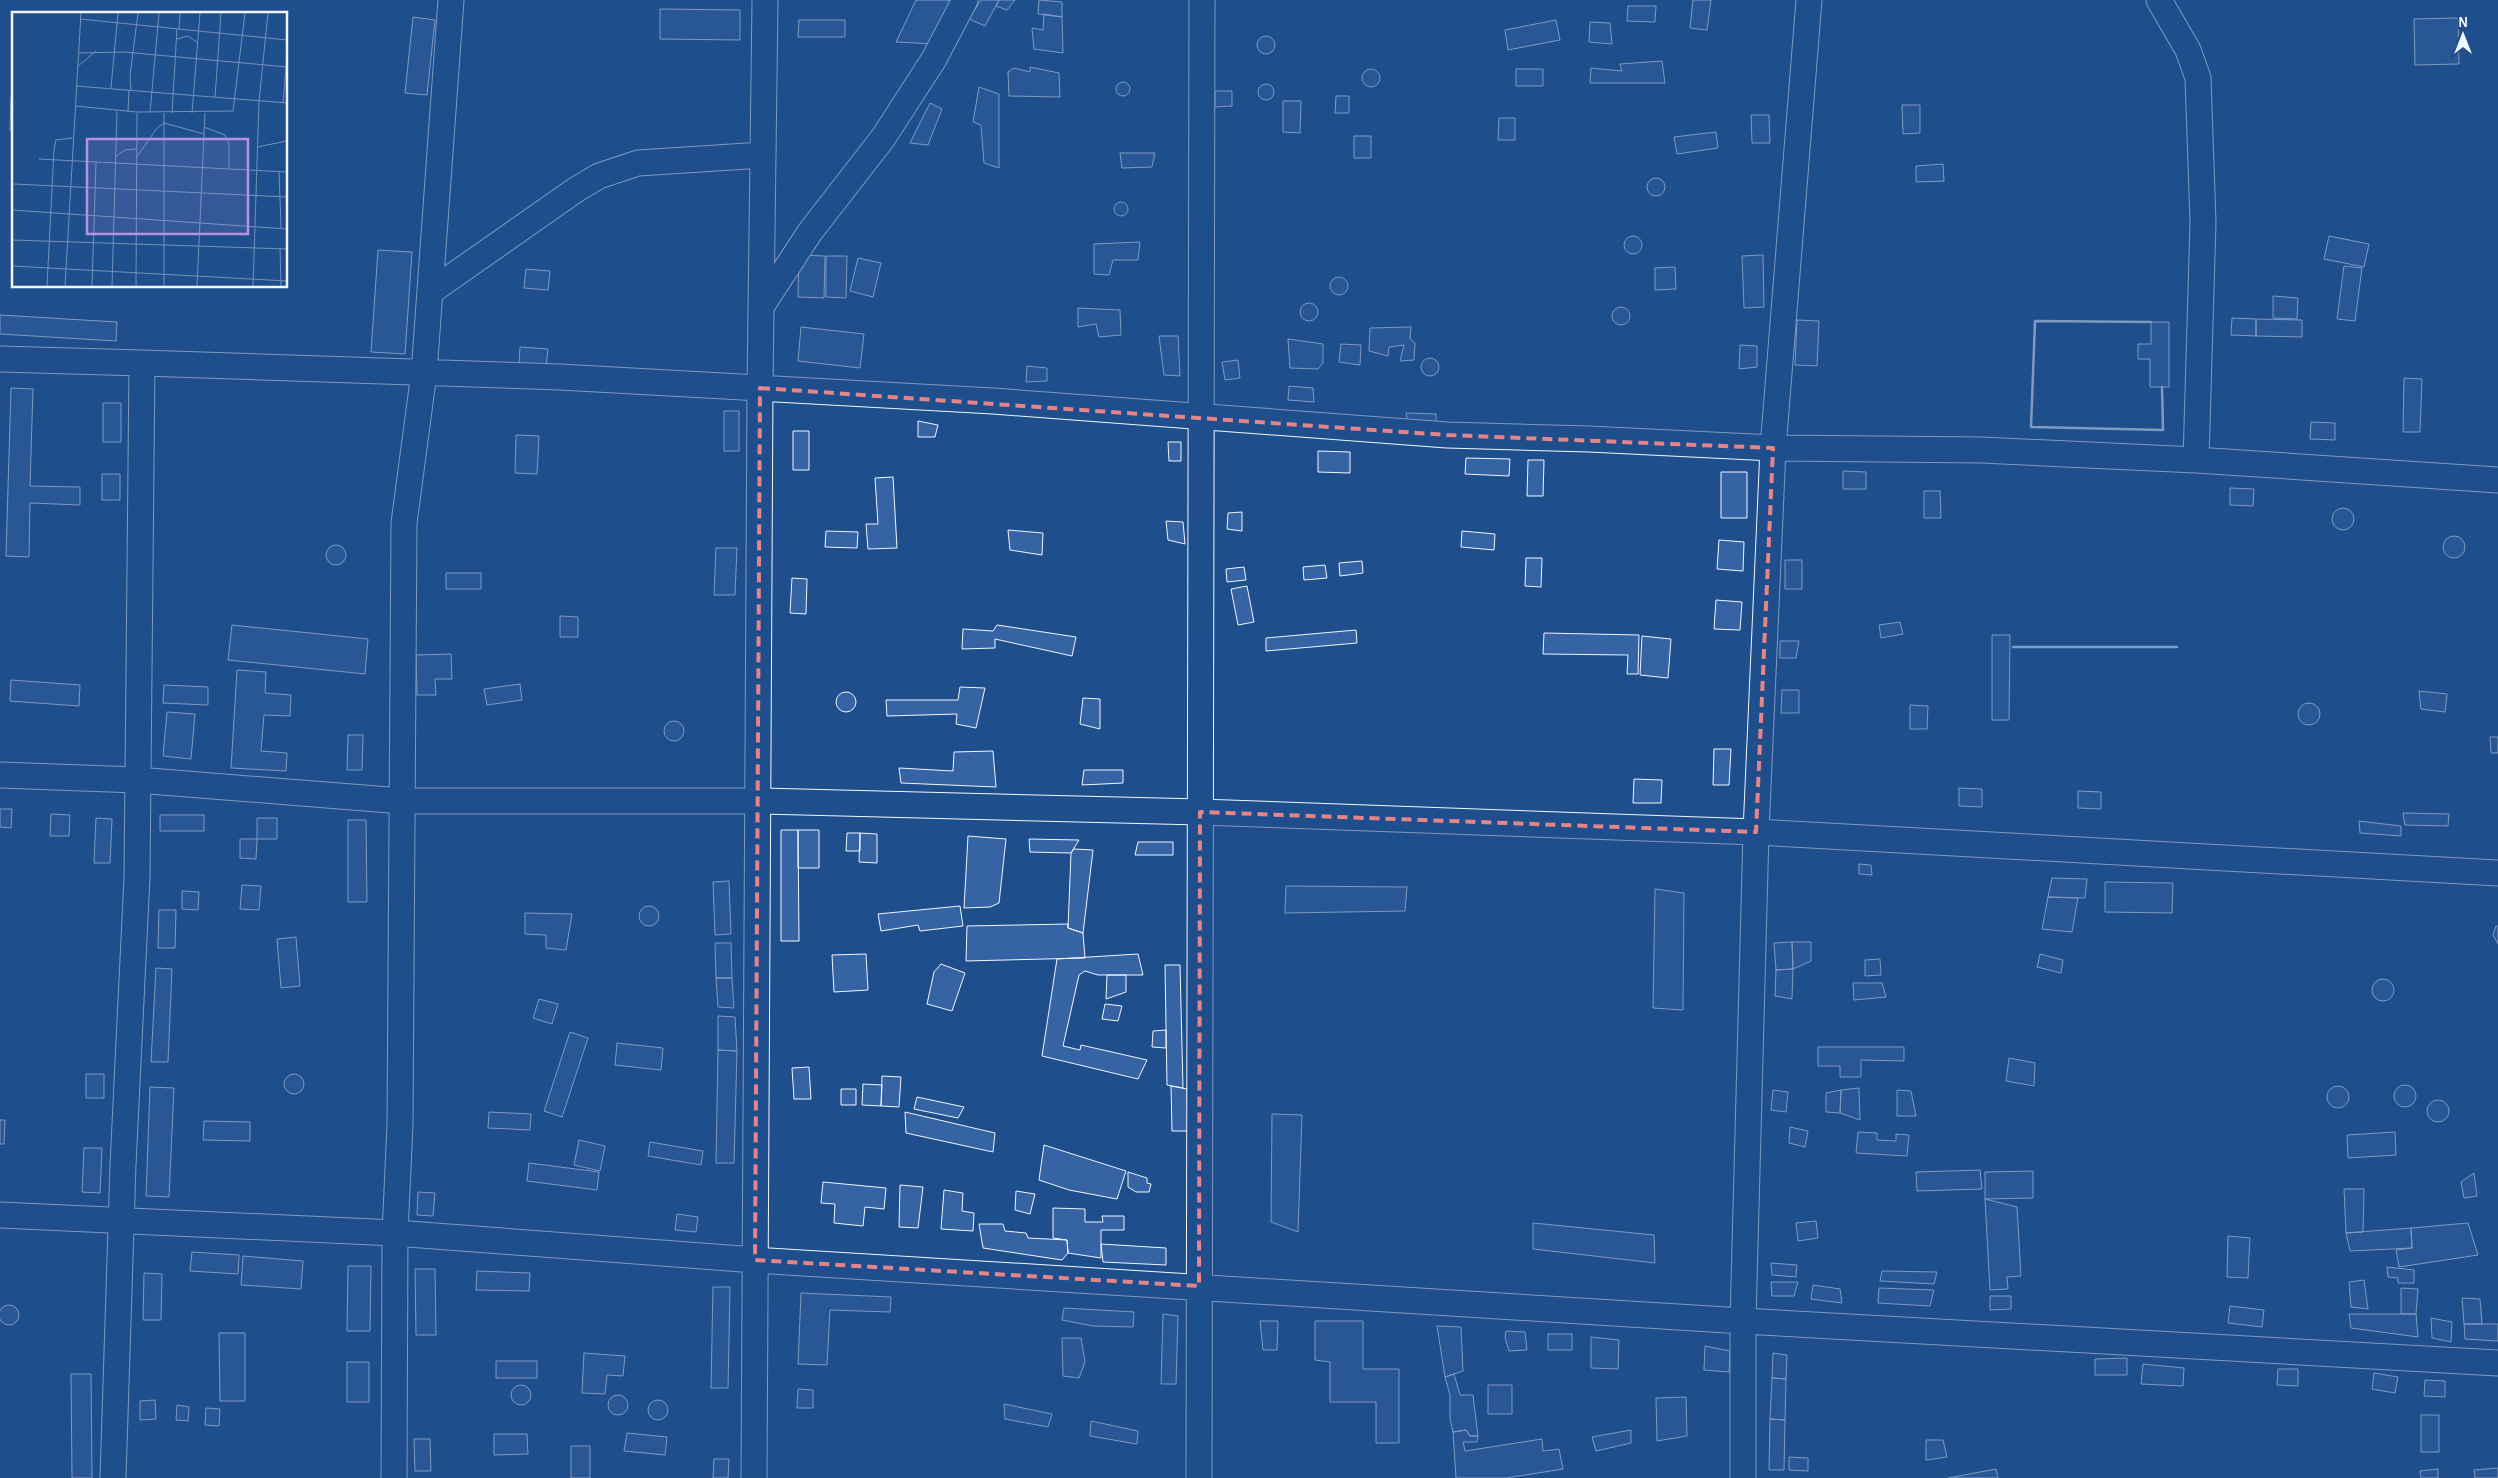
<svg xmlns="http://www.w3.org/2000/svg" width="2498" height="1478" font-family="'Alegreya Sans',sans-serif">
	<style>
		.building { fill: #3563a3; stroke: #f2f6ff }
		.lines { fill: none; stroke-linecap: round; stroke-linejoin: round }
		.minor-casing { stroke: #f2f6ff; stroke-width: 27 }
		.minor { stroke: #1f4e8c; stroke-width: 25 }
		.wall { stroke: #f2f6ff; stroke-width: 2.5 }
		.marked { fill: none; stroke: #e38589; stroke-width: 4; stroke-dasharray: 10 6; stroke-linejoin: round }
		.inset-road { fill: none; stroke: #7391ba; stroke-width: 1 }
		.view { fill: #b691df; fill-opacity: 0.15; stroke: #b691df; stroke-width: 2.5 }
		.inset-edge { fill: none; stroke: #f2f6ff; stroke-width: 2.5 }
	</style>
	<rect width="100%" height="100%" fill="#1f4e8c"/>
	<!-- building -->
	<path class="building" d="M916,0H947L956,3L936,44L896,42Z
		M981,0H999L985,26L969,19Z
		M999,0H1015L1007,10L996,6Z
		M1039,0L1062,2V17L1038,14Z
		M1693,0H1711L1707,30L1690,28Z
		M1628,6H1656L1655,22L1627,21Z
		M660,9L740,10V40L660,39Z
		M1044,14L1062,17L1063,53L1034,49L1032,28L1043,30Z
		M413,17L435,20L427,95L405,93Z
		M2458,18L2459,64L2415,65L2414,19Z
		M799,20H845V37H798Z
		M1556,20L1560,40L1508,50L1505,30Z
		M1590,22L1610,23L1612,44L1589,42Z
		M1257 45a9 9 0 1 1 18 0a9 9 0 1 1-18 0Z
		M1662,61L1665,83H1590L1591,68L1622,71L1620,64Z
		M1030,67L1059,73L1060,97L1009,96L1008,72L1014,68L1030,72Z
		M1362 78a9 9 0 1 1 18 0a9 9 0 1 1-18 0Z
		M1516,69H1543V86H1516Z
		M1116 89a7 7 0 1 1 14 0a7 7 0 1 1-14 0Z
		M1258 92a8 8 0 1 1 16 0a8 8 0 1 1-16 0Z
		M979,87L999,94V168L984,163L981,125L973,122Z
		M1215,91H1232V106L1215,107Z
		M1336,96H1349V113H1335Z
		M11,97L14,98V130H10Z
		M1283,101H1301L1300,133L1283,132Z
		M930,103L942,109L928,145L910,143Z
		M1902,105H1920V133L1903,134Z
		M1751,115H1769L1770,143H1752Z
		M1499,118H1515V140H1498Z
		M1716,132L1718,148L1677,154L1674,137Z
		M1354,136H1371V158H1354Z
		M1120,153H1155L1152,167L1122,168Z
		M1943,164L1944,181L1916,182V166Z
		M1647 187a9 9 0 1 1 18 0a9 9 0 1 1-18 0Z
		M1114 209a7 7 0 1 1 14 0a7 7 0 1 1-14 0Z
		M1624 245a9 9 0 1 1 18 0a9 9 0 1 1-18 0Z
		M2329,236L2369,244L2364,267L2324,259Z
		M1140,242L1138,260H1113L1109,275L1094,274V244Z
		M378,250L412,252L405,354L371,352Z
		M799,255L825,256L824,298L798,297Z
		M1763,255L1764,307L1744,308L1742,256Z
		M826,256H847L846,298L826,297Z
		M858,258L881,263L873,297L850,291Z
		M2344,266L2362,268L2355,321L2337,319Z
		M1675,267L1676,289L1655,290V268Z
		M526,269L550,271L548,290L524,288Z
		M1330 286a9 9 0 1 1 18 0a9 9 0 1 1-18 0Z
		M2273,296L2298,298L2297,319L2273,318Z
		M1300 312a9 9 0 1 1 18 0a9 9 0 1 1-18 0Z
		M1612 316a9 9 0 1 1 18 0a9 9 0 1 1-18 0Z
		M1078,308L1120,310L1121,335L1099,337L1096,324L1078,327Z
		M0,315L117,322L116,341L0,334Z
		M2232,318L2256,319V336L2231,335Z
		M2256,319L2302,320V337L2256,336Z
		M1797,320L1819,321L1817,366L1795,365Z
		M2151,322H2169V387H2150V359H2138V344H2151Z
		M801,327L864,334L860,368L798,361Z
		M1411,327L1410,339L1415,343L1414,360L1400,361L1404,345L1389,347L1388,356L1369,351L1370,328Z
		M1159,336H1178L1180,376L1164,375Z
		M1288,339L1323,344V363L1318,369L1290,368Z
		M1341,344L1361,345L1360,365L1339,362Z
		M1740,345L1757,346V367L1739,369Z
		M520,347L548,349L546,367L519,365Z
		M1421 367a9 9 0 1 1 18 0a9 9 0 1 1-18 0Z
		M1238,360L1240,378L1225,380L1222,362Z
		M1027,366L1047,368V381L1026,382Z
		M2404,378L2422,379L2420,432H2403Z
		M1289,386L1313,388L1314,402L1288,400Z
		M11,388L33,389L30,486L80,487V505L30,503L29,557L6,556Z
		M103,403H121V442H103Z
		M724,411H739V451H724Z
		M1406,413L1436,414V426L1408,425Z
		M918,421L938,425L935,437H918Z
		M2311,422L2335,423V440L2310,439Z
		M793,431H809V470H793Z
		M516,435L539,436L537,474L515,473Z
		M1168,442H1181V461H1169Z
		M1318,451L1350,452V473L1318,472Z
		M1466,458L1510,459L1509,476L1465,474Z
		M1528,460H1544L1543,496H1527Z
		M1843,471L1866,472V489H1843Z
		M1721,472H1747V518H1721Z
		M102,474H120V500H102Z
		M893,477L897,548L868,549L866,524H878L875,478Z
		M2230,488L2254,489L2253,506L2230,505Z
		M1924,491H1940L1941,518H1924Z
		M2332 519a11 11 0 1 1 22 0a11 11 0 1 1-22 0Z
		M1242,512V531L1227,529L1228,513Z
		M1166,521L1183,522L1185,544L1168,540Z
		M1008,530L1043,533L1042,555L1010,550Z
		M826,531L858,532L857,548L825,547Z
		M1462,531L1495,534L1494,550L1461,547Z
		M2443 547a11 11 0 1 1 22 0a11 11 0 1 1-22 0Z
		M1719,540L1744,542L1743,571L1717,569Z
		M326 555a10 10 0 1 1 20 0a10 10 0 1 1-20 0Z
		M716,548H737L735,595H714Z
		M1526,558H1542L1541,587L1525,586Z
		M1785,560H1802V589H1785Z
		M1362,561L1363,573L1340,576L1339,563Z
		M1325,565L1327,578L1304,580L1303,567Z
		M1244,567L1246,580L1227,582L1226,569Z
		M446,573H481V589H446Z
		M792,578L807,579L806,614L790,613Z
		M1247,586L1254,622L1238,625L1231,589Z
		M1716,600L1742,602L1740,630L1714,629Z
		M560,616L578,617V637H560Z
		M1900,622L1903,634L1881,638L1879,625Z
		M232,625L368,639L365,674L228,660Z
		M997,625L1076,637L1072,656L995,639V648L962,649L963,629L993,631Z
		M1356,630L1357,643L1266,651V638Z
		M1544,633L1639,635L1638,674H1627L1628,655L1543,654Z
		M1992,635H2010L2009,720H1992Z
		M1642,636L1671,639L1668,678L1640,675Z
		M1780,641H1799L1796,658H1780Z
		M451,654L452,679H435L436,695H417L416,655Z
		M237,670L266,672L265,693L291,695L290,716L264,715L261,751L287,753L286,771L231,768Z
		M11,680L80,685L79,706L10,701Z
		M520,684L522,700L487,705L484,689Z
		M164,685L208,687V705L163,703Z
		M960,687L985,688L976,728L956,724L957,714L887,716L886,700H958Z
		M1782,690H1799V713H1781Z
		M2419,691L2447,694L2445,712L2421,709Z
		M836 702a10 10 0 1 1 20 0a10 10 0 1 1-20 0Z
		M1083,698L1100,699V729L1080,724Z
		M2298 714a11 11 0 1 1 22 0a11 11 0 1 1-22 0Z
		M1910,705L1928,706L1927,729H1910Z
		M167,712L195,714L191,759L163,756Z
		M664 731a10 10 0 1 1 20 0a10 10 0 1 1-20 0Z
		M348,735H363L362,770H347Z
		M2490,737H2498V753H2491Z
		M1714,749H1731L1729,785H1713Z
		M993,751L996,787L901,783L899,768L953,771L954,752Z
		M1084,770H1123V783L1082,785Z
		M1634,779L1662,780L1661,803H1633Z
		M1959,788L1982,789V807L1959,806Z
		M2078,791L2101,792V809L2078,808Z
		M0,809H12L11,828L0,827Z
		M2403,813L2449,814L2448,826L2405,825Z
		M51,814L70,815L69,836H50Z
		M160,815H204V831H160Z
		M96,818L112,819L110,863H94Z
		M257,818H277V839H257Z
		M348,820H366L367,902H348Z
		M2359,821L2401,826V836L2360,833Z
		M781,830H798L799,941H781Z
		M798,830H819V868H798Z
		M847,833H860V851H846Z
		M860,833L877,834V863L859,862Z
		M968,836L1006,839L999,903L990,907L964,908Z
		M240,839H257L256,859L240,858Z
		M1029,839L1079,840L1071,853L1030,852Z
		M1138,842H1173V855H1135Z
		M1074,849L1093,850L1083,933L1068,928L1071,853Z
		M1859,864L1871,865L1872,875L1859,874Z
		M2052,878L2087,879L2085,898L2048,897Z
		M729,881L731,934L715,935L713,882Z
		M2105,882L2173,883L2172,913L2105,912Z
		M242,885L261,886L259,910L240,909Z
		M1286,886L1407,887L1405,911L1285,913Z
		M1655,889L1684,893L1683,1010L1653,1008Z
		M182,891L199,892L198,910L182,909Z
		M2048,897L2078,898L2072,932L2042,929Z
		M960,906L963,926L920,931L918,925L881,931L878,914Z
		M639 916a10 10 0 1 1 20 0a10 10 0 1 1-20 0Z
		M159,910H176L175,948H158Z
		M525,913L572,914L566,950L546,948V935L525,934Z
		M1068,924V928L1083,933L1085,958L966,961L967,926Z
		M2496,926H2498V944L2493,935Z
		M296,937L300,986L281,988L277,939Z
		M1792,942L1793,969L1776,970L1774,943Z
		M1792,942H1811V961L1793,969Z
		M715,943H731L732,978H716Z
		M866,954L868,990L834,992L832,955Z
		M1138,954L1143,975H1098L1085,971L1079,975L1063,1046L1080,1050L1081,1045L1147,1060L1138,1079L1042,1056L1057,959Z
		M2040,954L2063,960L2061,973L2037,967Z
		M1880,959L1881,975L1865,976V960Z
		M941,964L965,973L952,1011L927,1004L934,972Z
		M1165,965H1180L1183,1088L1167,1085Z
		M156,968L172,969L168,1062H151Z
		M1793,969L1792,999L1775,996L1776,970Z
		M1107,975H1126V992L1106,999Z
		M716,978H732L734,1008L718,1007Z
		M2372 990a11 11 0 1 1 22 0a11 11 0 1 1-22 0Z
		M1853,983H1882L1886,997L1854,1000Z
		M539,999L558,1004L552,1024L533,1018Z
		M1105,1004L1122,1006L1118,1021L1102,1019Z
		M718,1016L735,1017L737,1051L718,1050Z
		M1166,1030V1048L1152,1047L1153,1031Z
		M570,1032L588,1038L562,1117L544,1111Z
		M617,1043L663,1048L661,1070L615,1065Z
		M1818,1047H1904V1061L1861,1060V1077H1840V1066H1818Z
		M718,1050L737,1051L734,1163H716Z
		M2009,1058L2035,1063L2034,1086L2006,1081Z
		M809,1067L811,1099H794L792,1068Z
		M284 1084a10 10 0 1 1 20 0a10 10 0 1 1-20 0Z
		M86,1074H104V1098H86Z
		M882,1076L901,1077L899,1107L881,1106Z
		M863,1084L882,1085L881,1106L862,1105Z
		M2394 1096a11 11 0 1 1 22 0a11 11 0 1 1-22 0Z
		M1171,1086L1187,1089L1188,1131H1172Z
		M2327 1097a11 11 0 1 1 22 0a11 11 0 1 1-22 0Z
		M150,1087L174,1088L169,1197L146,1196Z
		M1859,1088L1860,1120L1840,1113L1841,1090Z
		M841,1089H856V1105H841Z
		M1773,1090L1788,1092L1786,1112L1771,1110Z
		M1841,1090L1840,1113L1826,1112V1093Z
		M1897,1090L1911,1091L1916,1116H1897Z
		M917,1097L964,1107L958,1118L914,1109Z
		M2427 1111a11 11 0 1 1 22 0a11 11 0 1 1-22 0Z
		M489,1112L531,1114L530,1130L488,1128Z
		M905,1112L995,1133L993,1152L906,1133Z
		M1272,1114L1302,1115L1298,1232L1271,1222Z
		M0,1120H5L4,1144H0Z
		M204,1121L250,1122V1141L203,1140Z
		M1790,1127L1808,1131L1805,1147L1789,1143Z
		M1858,1132L1877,1133V1140L1896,1141V1134L1909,1135L1907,1156L1856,1153Z
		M2395,1132L2396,1155L2348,1158L2347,1135Z
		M579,1140L605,1146L600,1171L574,1165Z
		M650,1142L703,1151L701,1165L648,1156Z
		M1044,1145L1126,1171L1117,1199L1069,1190L1039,1180Z
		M84,1148H102L100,1193L82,1192Z
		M529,1163L599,1172L597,1190L527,1181Z
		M1980,1170L1982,1189L1917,1191L1916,1172Z
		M2033,1171V1198L1985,1199V1172Z
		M1128,1172L1147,1178V1183L1151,1184L1149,1192H1136L1128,1187Z
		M2474,1173L2477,1196L2464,1198L2461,1182Z
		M823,1182L886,1188L884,1209L865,1207L863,1226L834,1223L835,1204L821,1203Z
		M900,1185L923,1187L918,1228L899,1227Z
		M2344,1189H2364L2363,1232L2346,1233Z
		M944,1190L963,1193L962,1211L974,1213L973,1231L941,1229Z
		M1016,1191L1035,1194L1030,1214L1015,1210Z
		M418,1192L435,1193L433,1216L417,1215Z
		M1985,1199L2017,1207L2021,1276L2007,1277L2008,1289L1990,1290Z
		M1053,1208L1085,1209V1222H1103L1102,1216H1124V1230H1101V1258L1068,1253L1067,1240L1053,1238Z
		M677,1214L698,1217L696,1232L675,1230Z
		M1816,1221L1818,1238L1798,1241L1796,1223Z
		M1533,1223L1654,1235L1655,1263L1533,1249Z
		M2468,1223L2478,1255L2399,1267L2396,1250L2412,1248L2411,1228Z
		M979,1224H1003L1005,1231L1026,1233L1028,1238L1067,1240L1068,1253L1062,1260L983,1248Z
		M2411,1228L2412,1248L2350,1251L2346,1233Z
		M2228,1236L2250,1238L2248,1278L2227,1277Z
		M1101,1244L1166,1248V1265L1103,1262Z
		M192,1252L239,1255L238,1274L190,1271Z
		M243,1256L303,1261L301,1289L241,1285Z
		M1771,1263L1797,1265L1796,1277L1772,1275Z
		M348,1266H371L370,1331H347Z
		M2387,1267L2414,1270V1283H2398V1278L2388,1277Z
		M415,1269H435L436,1335H416Z
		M477,1271L530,1273L529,1291L476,1290Z
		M1882,1271L1937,1272L1934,1284L1880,1281Z
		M144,1273L162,1274L161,1320H143Z
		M2364,1280L2368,1309L2351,1307L2349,1282Z
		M1771,1282H1798L1794,1296H1772Z
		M1813,1285L1840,1289L1842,1303L1811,1299Z
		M713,1287H730L728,1388H711Z
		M1879,1288L1934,1290L1930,1306L1878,1303Z
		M2401,1288L2418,1289L2416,1314H2401Z
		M801,1293L891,1297L890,1312L830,1310L827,1365L798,1364Z
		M1990,1296H2011V1309L1990,1310Z
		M2462,1298L2480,1299L2482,1324H2464Z
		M-1 1315a10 10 0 1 1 20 0a10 10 0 1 1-20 0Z
		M2230,1306L2264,1310L2262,1327L2228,1323Z
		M1064,1308L1134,1312L1133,1327L1093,1326L1062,1320Z
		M1163,1314L1178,1316L1176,1384H1161Z
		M2349,1314H2416L2418,1337L2351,1328Z
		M2431,1318L2452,1322L2451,1342L2432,1338Z
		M1260,1321H1278L1277,1350H1263Z
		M1315,1321H1363V1369H1399V1443H1376V1402H1330V1362L1315,1360Z
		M2464,1324H2498V1341L2465,1339Z
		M1437,1326L1461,1327L1463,1371L1445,1377Z
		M1506,1331L1525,1332L1527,1350L1509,1351L1505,1337Z
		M219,1333H245V1401H220Z
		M1548,1334H1572V1350H1548Z
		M1591,1337L1619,1340L1618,1369L1591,1368Z
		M1062,1338H1081L1085,1362L1079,1378L1063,1376Z
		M1705,1346L1730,1351L1729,1372L1704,1370Z
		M584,1353L625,1356L623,1376L607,1375L605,1394L582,1393Z
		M1773,1353L1787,1355L1786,1379L1772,1378Z
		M2127,1358V1375H2095V1359Z
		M496,1361H537V1378H496Z
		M347,1362H369V1402H347Z
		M2143,1364L2184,1368L2183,1386L2141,1384Z
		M2278,1369H2298V1386L2277,1385Z
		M2374,1373L2398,1377L2395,1393L2372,1389Z
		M71,1374H91L92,1478H72Z
		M1454,1374L1460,1395H1473L1478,1436H1470L1466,1430L1453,1432L1450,1419V1395L1445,1377Z
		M1772,1378L1786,1379L1785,1420L1770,1419Z
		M2425,1380L2445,1381V1397L2424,1396Z
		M1488,1385H1512V1414H1488Z
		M511 1395a10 10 0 1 1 20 0a10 10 0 1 1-20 0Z
		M798,1389L813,1390V1408H797Z
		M608 1405a10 10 0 1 1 20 0a10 10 0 1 1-20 0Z
		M1686,1397L1687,1436L1657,1441L1656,1398Z
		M155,1400L156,1419L140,1420V1401Z
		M648 1410a10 10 0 1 1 20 0a10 10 0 1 1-20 0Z
		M1004,1404L1052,1414L1048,1427L1005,1419Z
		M177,1405L189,1407L188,1421L176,1420Z
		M206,1408L220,1409L219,1426L205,1425Z
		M2421,1415H2439V1452H2421Z
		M1770,1419L1785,1420L1784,1470H1769Z
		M1091,1421L1138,1431L1137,1444L1090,1436Z
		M1466,1430L1470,1436H1478L1477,1442H1463L1465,1451L1542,1439L1543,1451L1559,1449L1563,1469L1506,1478H1456L1453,1432Z
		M1631,1430V1443L1596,1451L1592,1437Z
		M627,1433L667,1437L665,1455L624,1451Z
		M494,1434H527L528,1454L494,1455Z
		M414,1439H430L431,1471H415Z
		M1926,1440H1943L1947,1457L1926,1460Z
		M571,1446H590V1478H571Z
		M1789,1457L1808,1458V1471L1789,1470Z
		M714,1459H729L728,1478H713Z
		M2498,1468V1478H2475L2474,1470Z
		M1996,1469L1998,1478H1948Z
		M2438,1469V1478H2421L2420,1471Z"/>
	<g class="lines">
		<defs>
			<path id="minor" d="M2159,0L2188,50L2198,78L2203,222L2196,460
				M430,292L577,189L599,176L638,163L763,155
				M761,307L810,232L883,138L934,59L965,0
				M0,359L142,363
				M0,775L137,780L402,801H758L1200,812L1756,832L2498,873
				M0,1215L395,1233L755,1260L1743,1321L2498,1363
				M113,1478L123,1165L137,877L142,363L560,377L993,401L1447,435L1589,439L1773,448L1981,450L2196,460L2498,480
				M394,1478L395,1233L400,1125L404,523L424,373L451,0
				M754,1478L760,388L765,0
				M1199,1478L1202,0
				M1743,1478V1321L1756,832L1773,448L1809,0"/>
		</defs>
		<!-- minor casing -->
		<use href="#minor" class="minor-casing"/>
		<!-- minor -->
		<use href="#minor" class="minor"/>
		<!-- wall -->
		<path class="wall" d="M2151,322L2035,321L2031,427L2163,430L2162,387
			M2013,647H2177"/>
	</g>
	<!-- marked area -->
	<path d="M0 0H2498V1478H0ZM760,388L1447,435L1773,448L1756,832L1200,812L1199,1286L755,1260Z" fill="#1f4e8c" fill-opacity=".55" fill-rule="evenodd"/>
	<path class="marked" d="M760,388L1447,435L1773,448L1756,832L1200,812L1199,1286L755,1260Z"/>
	<!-- overview -->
	<g transform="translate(12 12)">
		<rect width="275" height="275" fill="#1f4e8c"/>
		<path class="inset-road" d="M68,7L275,28M167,17L168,1M165,27L176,24L186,31M67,41L112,40L275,55M65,55L84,39M64,74L275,91M99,76L106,1M119,78L118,64L126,1M203,85L209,1M271,91L275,44M63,94L125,100L221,99L233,1M116,100L117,78M138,101L147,1M160,101L165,17M180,101L188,1M192,115L213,123L217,132V156M245,135L275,129M103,145L113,138L124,137M124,146L145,116L152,111L192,122M27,147L84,150M267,159L269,216M2,172L275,185M0,198L275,217M0,228L275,237M268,236L269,274M0,254L275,269M35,274L42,138L44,128L60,126M53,274L69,1M80,274L84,150L275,160M100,274L105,99M124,274L125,101M152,274V101M185,274L193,101M241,274L247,89L256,1"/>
		<path class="view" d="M75,127H236V222H75Z"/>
		<rect width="275" height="275" class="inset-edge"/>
	</g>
	<!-- north arrow -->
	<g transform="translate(2463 35)" stroke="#1f4e8c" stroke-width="4" paint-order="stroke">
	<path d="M0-4L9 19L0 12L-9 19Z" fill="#f2f6ff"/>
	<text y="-8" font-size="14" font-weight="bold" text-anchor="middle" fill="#f2f6ff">N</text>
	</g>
</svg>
